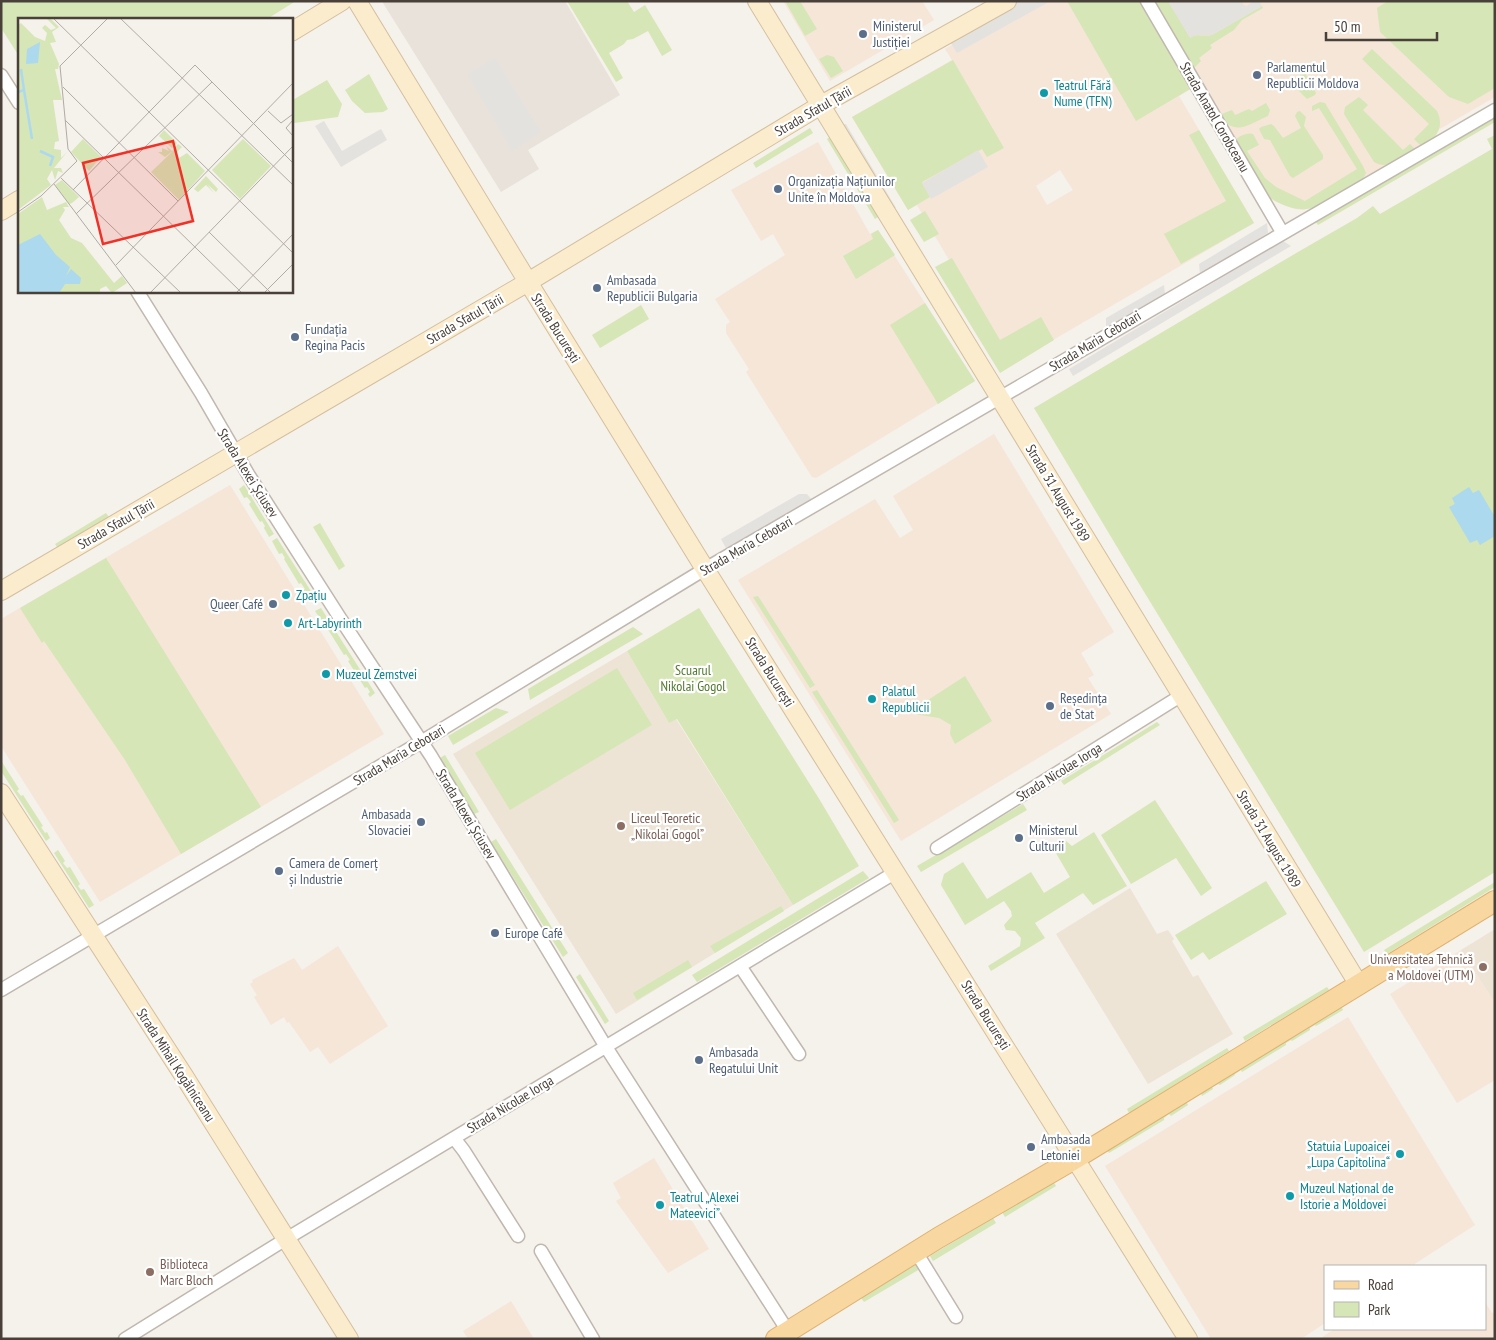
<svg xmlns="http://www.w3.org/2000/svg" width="1496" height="1340" font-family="'PT Sans Narrow',sans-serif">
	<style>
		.residential { fill: #e8e2da }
		.commercial { fill: #f5e6d8; fill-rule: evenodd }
		.education { fill: #ede4d6 }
		.green { fill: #d6e6b7 }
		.parking { fill: #e4e2df }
		.water { fill: #acd9ed }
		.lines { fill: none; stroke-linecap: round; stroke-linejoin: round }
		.street-casing { stroke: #c0b8ae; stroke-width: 15 }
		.secondary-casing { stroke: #d2bf9d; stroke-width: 20 }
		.primary-casing { stroke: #deb270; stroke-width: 22 }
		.street { stroke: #fff; stroke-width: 12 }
		.secondary { stroke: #fcecce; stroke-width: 18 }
		.primary { stroke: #f9d7a0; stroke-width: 20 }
		.service-dot { fill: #5c6f8a; stroke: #fff; stroke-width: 2 }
		.culture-dot { fill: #0f9aa8; stroke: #fff; stroke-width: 2 }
		.education-dot { fill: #8d6e63; stroke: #fff; stroke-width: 2 }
		.labels { text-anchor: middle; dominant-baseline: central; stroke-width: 4.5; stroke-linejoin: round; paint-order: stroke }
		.service-label { font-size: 14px; fill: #4e5e75; stroke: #fff; text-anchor: start }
		.culture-label { font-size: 14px; fill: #0d838f; stroke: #fff; text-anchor: start }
		.street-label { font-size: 14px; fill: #494139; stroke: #fff }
		.park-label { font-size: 14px; fill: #52792e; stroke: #fff }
		.education-label { font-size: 14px; fill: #785e54; stroke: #fff; text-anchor: start }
		.inset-river { fill: none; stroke: #acd9ed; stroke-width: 2.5 }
		.inset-road { fill: none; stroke: #b0aba4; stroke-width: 1 }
		.view { fill: #ef3228; fill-opacity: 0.15; stroke: #ef3228; stroke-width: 2.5 }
		.inset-edge { fill: none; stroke: #494139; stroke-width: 2.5 }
	</style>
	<rect width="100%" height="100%" fill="#f5f1eb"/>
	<!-- residential -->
	<path class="residential" d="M385,1H565L620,95L528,150L539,169L501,192L383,3Z"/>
	<!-- commercial -->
	<path class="commercial" d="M783,1H922L934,20L830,81Z
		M1027,1H1142L1192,88L1179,96L1254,223L1010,365L917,205L908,210L852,117L952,60L945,49ZM1060,170L1073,190L1047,205L1036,186Z
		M1153,1H1495V97L1438,130L1435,139L1360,183L1304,210L1295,209L1277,202L1267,194Z
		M818,142L870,234L878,230L975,381L816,478L812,477L746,372L749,369L726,333V325L730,322L715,299L785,255L773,234L761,241L731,190Z
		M994,434L1114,632L1081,653L1094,675L1088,678L1111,714L901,841L738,580L875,499L900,538L913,530L893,496Z
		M230,485L384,734L100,902L1,746V619Z
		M338,946L388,1026L330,1064L318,1047L310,1052L289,1022L287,1023L284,1017L271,1025L254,997L257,995L250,984L253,982L252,980L294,958L302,970Z
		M1461,950L1495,1003V1080L1457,1103L1390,994Z
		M1348,1017L1475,1225L1413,1265L1412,1264L1408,1266H1325V1323L1301,1339H1211L1105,1166Z
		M654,1158L709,1249L668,1273L616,1201L621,1198L613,1183Z
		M511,1301L534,1339H468L463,1331Z
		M1485,1302L1492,1313L1495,1312V1339H1320L1334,1329H1485Z"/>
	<!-- education -->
	<path class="education" d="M627,651L669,723L676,719L793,905L616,1014L453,754Z
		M1130,888L1157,934L1168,930L1174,939L1172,941L1193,977L1198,975L1233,1034L1148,1084L1056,934Z
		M1495,929V1003L1461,950Z"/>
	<!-- green -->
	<path class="green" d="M1,1H296L267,19H19V56L1,28Z
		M567,1H627L634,12L645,5L672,50L662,56L648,31L633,39L627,40L624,44L609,53L623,78L616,82Z
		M785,1H800L817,29L805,36Z
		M1067,1H1142L1192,88L1136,121Z
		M1153,1H1168L1190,37C1198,33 1204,37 1212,35L1262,6L1263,8L1242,20L1234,30L1210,45L1212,48L1199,58L1201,61L1193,69Z
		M1388,1H1495V88L1468,104L1449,97L1380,32L1377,8Z
		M1372,49L1437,111C1445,128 1436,138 1422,147L1414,139L1429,124L1362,59Z
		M827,55L834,57L843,71L831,78L819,59Z
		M953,60L1004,148L987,157L982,149L922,182L930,197L908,210L852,117Z
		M1305,73L1316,93L1315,95L1307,99L1296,88L1300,86L1296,79Z
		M369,74L388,109L383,112L365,113L352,101L345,90Z
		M327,80L342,104L338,117L294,123L291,118V101Z
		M1359,97L1368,105L1363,110L1403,150L1410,144L1416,150C1404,157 1388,171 1374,162L1344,114L1345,107Z
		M1320,102L1325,103L1363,166L1366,173L1362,181C1328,201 1310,223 1270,198L1235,140C1239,136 1248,132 1253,134L1259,145L1247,151L1265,178L1276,187L1305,201L1357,169L1319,108L1312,111V106Z
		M1266,103L1270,110L1268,116C1247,125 1235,137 1219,115L1232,110L1235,115L1249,109L1252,111Z
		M1300,111L1306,117L1304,126L1323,155V159L1293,178L1290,176L1270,140L1264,139L1259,129L1261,127L1271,124L1274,126L1283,138L1301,128L1295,116L1297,112Z
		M1495,116V122L1318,225L1315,221Z
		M810,128L813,133L756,168L753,163Z
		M1199,130L1254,223L1181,264L1164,234L1226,201L1189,135Z
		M1495,135V872L1364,952L1135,577L1034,408L1298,252L1357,218L1373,206L1380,214L1492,149L1487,139Z
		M830,137L878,217L875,219L827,139Z
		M925,211L939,234L924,242L910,220Z
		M878,230L895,255L856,279L843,256L873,239L871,234Z
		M952,258L1000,340L1041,317L1054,340L1000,373L935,267Z
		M925,303L975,381L938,404L890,325Z
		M641,305L649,319L600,348L592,335Z
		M244,485L274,534L269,537L264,528L265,526L262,521L260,522L249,504L251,502L247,497L244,498L239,489Z
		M106,513L109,517L57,547L55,544Z
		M320,523L345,566L339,570L313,527Z
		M277,538L316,599L311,602L303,590L305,589L301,583L299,584L284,559L285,558L282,553L279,554L272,541Z
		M106,558L261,807L181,854L125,760L44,641L42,643L20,608Z
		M758,596L815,685L810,688L753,597Z
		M321,608L375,693L370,697L368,694L370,692L367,687L365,688L348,661L350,660L346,654L344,655L327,628L329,627L326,622L323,623L315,611Z
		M699,608L818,797L859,866L793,905L677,719L669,723L627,651Z
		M633,627L643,634L530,700L528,689Z
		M617,668L652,725L510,810L475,753Z
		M965,676L992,721L955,744L950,734L951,725L939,718L908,713Z
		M817,690L899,820L894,823L812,692Z
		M496,708L509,712L453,745L448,736Z
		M1157,722L1160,725L1064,785L1061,781Z
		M445,755L479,812L474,814L440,758Z
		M2,762L19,789L17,791L21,796L23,795L43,826L41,827L45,833L47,832L50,838L46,841L1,771Z
		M1155,800L1212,888L1201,896L1176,858L1131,884L1101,835Z
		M1023,804L1027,810L921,872L917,866Z
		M1094,832L1127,886L1093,905L1083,893L1035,923L1045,938L991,971L988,966L1020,946L1021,938L1015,931L1006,930L1004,925L1012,916L1011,911L1004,901L965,925L941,885L944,874L963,862L987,899L1031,872L1044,893L1070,877L1053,848L1065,840L1072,846Z
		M496,839L568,953L563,957L491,842Z
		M58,850L65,861L63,863L67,868L70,867L80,884L78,886L81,890L84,889L94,905L89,908L54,853Z
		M863,871L869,878L697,982L692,975Z
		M1266,881L1287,914L1209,960L1203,952L1191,960L1175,935Z
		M1495,882V887L1387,954L1384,950Z
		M781,906L784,911L715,953L710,946Z
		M688,960L692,967L637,1000L633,993Z
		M580,974L609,1021L605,1024L576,977Z
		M1327,987L1329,990L1245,1041L1243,1037Z
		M1341,1006L1343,1010L1316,1026L1315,1025L1310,1028V1030L1292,1041L1291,1040L1286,1043V1045L1242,1072L1241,1070L1235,1074V1075L1220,1085L1218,1084L1212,1087L1213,1089L1202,1096L1200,1092Z
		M1227,1048L1229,1051L1129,1113L1127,1109Z
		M1186,1101L1188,1105L1171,1116L1169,1114L1164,1118V1120L1109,1153L1107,1150Z
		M1053,1181L1056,1186L1005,1217L1002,1212Z
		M993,1218L996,1223L933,1261L930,1256Z
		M921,1261L925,1266L864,1302L861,1298Z"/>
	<!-- parking -->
	<path class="parking" d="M1019,1H1045L1047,3L957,53L949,40Z
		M1168,1H1241L1244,5L1247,6L1253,1H1259L1262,6L1212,35H1196L1190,38Z
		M495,58L541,132L512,151L467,74Z
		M324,121L342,151L381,129L387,140L341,167L315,126Z
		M846,124L896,208L888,207L838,125Z
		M978,150L988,167L931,199L922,183Z
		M1267,223L1268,233L1200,275L1199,264Z
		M1283,241L1291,246L1073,376L1069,369Z
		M1164,285L1165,294L1106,327V318Z
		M799,494H807L812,500L727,550L721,539Z"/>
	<!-- water -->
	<path class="water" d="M1469,487L1473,493L1479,490L1495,517V536L1480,545L1477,540L1470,543L1449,507L1455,504L1452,498Z"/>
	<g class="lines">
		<defs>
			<path id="street" d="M1147,1L1282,232
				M1,75L19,103
				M137,291L201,393L248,474L340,618L431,756L606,1047L791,1336
				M937,848L1182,695
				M740,966L799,1054
				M1,990L421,742L705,569L1495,110
				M454,1138L464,1151L518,1236
				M541,1251L593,1339
				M916,1252L956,1317
				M125,1339L286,1239L896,872"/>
			<path id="secondary" d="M357,1L528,282L705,569L1188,1339
				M757,1L1359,985
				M291,32L342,1
				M1,211L19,200
				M1,591L528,282L821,105L1007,1
				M1,793L184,1076L349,1339"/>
			<path id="primary" d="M776,1339L938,1238L1076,1158L1495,901"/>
		</defs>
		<!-- street casing -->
		<use href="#street" class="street-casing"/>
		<!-- secondary casing -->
		<use href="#secondary" class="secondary-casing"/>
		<!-- primary casing -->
		<use href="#primary" class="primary-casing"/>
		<!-- street -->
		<use href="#street" class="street"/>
		<!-- secondary -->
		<use href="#secondary" class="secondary"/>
		<!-- primary -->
		<use href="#primary" class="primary"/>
	</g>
	<!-- markers -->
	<g class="service-dot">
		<circle cx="863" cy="34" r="5"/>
		<circle cx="1257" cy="75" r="5"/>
		<circle cx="778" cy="189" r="5"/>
		<circle cx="597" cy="288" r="5"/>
		<circle cx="295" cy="337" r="5"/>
		<circle cx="273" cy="604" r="5"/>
		<circle cx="1050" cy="706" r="5"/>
		<circle cx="421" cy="822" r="5"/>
		<circle cx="1019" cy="838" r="5"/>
		<circle cx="279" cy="871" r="5"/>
		<circle cx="495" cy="933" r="5"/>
		<circle cx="699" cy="1060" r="5"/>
		<circle cx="1031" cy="1147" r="5"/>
	</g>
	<g class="culture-dot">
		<circle cx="1044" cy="93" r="5"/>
		<circle cx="286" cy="595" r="5"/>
		<circle cx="288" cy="623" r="5"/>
		<circle cx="326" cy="674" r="5"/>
		<circle cx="872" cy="699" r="5"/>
		<circle cx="1400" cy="1154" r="5"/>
		<circle cx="1290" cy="1196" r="5"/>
		<circle cx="660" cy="1205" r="5"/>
	</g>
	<g class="education-dot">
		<circle cx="621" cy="826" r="5"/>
		<circle cx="1483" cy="967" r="5"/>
		<circle cx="150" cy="1272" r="5"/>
	</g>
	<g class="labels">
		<!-- service labels -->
		<g class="service-label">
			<text x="873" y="26">Ministerul<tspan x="873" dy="16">Justiției</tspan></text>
			<text x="1267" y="67">Parlamentul<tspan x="1267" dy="16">Republicii Moldova</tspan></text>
			<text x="788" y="181">Organizația Națiunilor<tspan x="788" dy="16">Unite în Moldova</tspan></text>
			<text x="607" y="280">Ambasada<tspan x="607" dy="16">Republicii Bulgaria</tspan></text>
			<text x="305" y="329">Fundația<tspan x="305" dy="16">Regina Pacis</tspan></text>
			<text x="263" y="604" text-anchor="end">Queer Café</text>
			<text x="1060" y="698">Reședința<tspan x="1060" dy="16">de Stat</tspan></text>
			<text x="411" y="814" text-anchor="end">Ambasada<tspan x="411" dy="16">Slovaciei</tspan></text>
			<text x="1029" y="830">Ministerul<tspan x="1029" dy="16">Culturii</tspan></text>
			<text x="289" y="863">Camera de Comerț<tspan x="289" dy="16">și Industrie</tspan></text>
			<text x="505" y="933">Europe Café</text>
			<text x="709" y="1052">Ambasada<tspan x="709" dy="16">Regatului Unit</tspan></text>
			<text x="1041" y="1139">Ambasada<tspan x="1041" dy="16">Letoniei</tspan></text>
		</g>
		<!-- culture labels -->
		<g class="culture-label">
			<text x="1054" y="85">Teatrul Fără<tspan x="1054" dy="16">Nume (TFN)</tspan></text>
			<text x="296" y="595">Zpațiu</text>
			<text x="298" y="623">Art-Labyrinth</text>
			<text x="336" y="674">Muzeul Zemstvei</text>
			<text x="882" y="691">Palatul<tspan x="882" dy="16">Republicii</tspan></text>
			<text x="1390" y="1146" text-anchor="end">Statuia Lupoaicei<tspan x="1390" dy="16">„Lupa Capitolina“</tspan></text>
			<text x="1300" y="1188">Muzeul Național de<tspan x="1300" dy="16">Istorie a Moldovei</tspan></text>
			<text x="670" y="1197">Teatrul „Alexei<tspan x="670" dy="16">Mateevici”</tspan></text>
		</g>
		<!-- street labels -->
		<g class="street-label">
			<text transform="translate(813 111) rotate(-30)">Strada Sfatul Țării</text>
			<text transform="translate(1215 117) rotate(60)">Strada Anatol Corobceanu</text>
			<text transform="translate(465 319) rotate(-30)">Strada Sfatul Țării</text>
			<text transform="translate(556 328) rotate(58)">Strada București</text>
			<text transform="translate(1095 341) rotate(-31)">Strada Maria Cebotari</text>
			<text transform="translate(248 473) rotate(58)">Strada Alexei Șciusev</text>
			<text transform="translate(1058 493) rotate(59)">Strada 31 August 1989</text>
			<text transform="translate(116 524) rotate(-30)">Strada Sfatul Țării</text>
			<text transform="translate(746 546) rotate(-30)">Strada Maria Cebotari</text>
			<text transform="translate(770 672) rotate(58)">Strada București</text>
			<text transform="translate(399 755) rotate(-31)">Strada Maria Cebotari</text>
			<text transform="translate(1059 772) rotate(-32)">Strada Nicolae Iorga</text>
			<text transform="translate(466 814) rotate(59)">Strada Alexei Șciusev</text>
			<text transform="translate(1269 839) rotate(59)">Strada 31 August 1989</text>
			<text transform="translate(986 1015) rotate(58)">Strada București</text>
			<text transform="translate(176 1065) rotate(57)">Strada Mihail Kogălniceanu</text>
			<text transform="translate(510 1104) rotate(-31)">Strada Nicolae Iorga</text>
		</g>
		<!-- park labels -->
		<g class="park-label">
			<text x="693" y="670">Scuarul<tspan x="693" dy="16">Nikolai Gogol</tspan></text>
		</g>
		<!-- education labels -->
		<g class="education-label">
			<text x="631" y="818">Liceul Teoretic<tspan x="631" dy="16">„Nikolai Gogol”</tspan></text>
			<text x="1473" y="959" text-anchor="end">Universitatea Tehnică<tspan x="1473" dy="16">a Moldovei (UTM)</tspan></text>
			<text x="160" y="1264">Biblioteca<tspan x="160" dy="16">Marc Bloch</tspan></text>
		</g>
	</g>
	<!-- overview -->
	<g transform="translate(18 18)">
		<rect width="275" height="275" fill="#f5f1eb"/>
		<path d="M32,0L41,9L34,14L38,24L32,25L41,46L40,51H37L44,82H35L41,123L37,124L36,131L43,132V140L49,134L36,150H43L45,155L40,153L37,162L34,152L29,161L33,167L0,192V7L3,5L17,19L27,23L29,15L24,10L27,7L33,12L38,10L29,1ZM146,112L159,125L154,130L141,118ZM65,121L83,139L71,153L53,134ZM225,121L253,148L222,181L194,152ZM160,126L164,129L159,134L161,140L169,135L187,153L161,182L133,154L156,132L147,139L140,134H144V130L151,133L148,128L154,133ZM188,158L200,171L198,174L189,166L196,175L188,167L180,174L176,171ZM44,162L61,179L54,185L51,186L37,167ZM24,179L29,192L48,184L51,189H45L47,192L41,202L53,220L64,225L96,265L104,258L109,265L94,275L88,268L82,271V275H0V196Z" fill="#d6e6b7"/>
		<path d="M22,24L20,45L8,46L9,31ZM22,216L38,237L52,249L48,258L53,251L63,260L62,266H47L41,275H0V227Z" fill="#acd9ed"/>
		<path class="inset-river" d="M6,72L14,121M0,74L6,72L3,51M22,133L35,139L32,148"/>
		<path class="inset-road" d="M35,0L275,235M102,0L275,167M45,69L160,183M250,93L263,105L275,96M47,102L224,275M275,102L268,110L275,118M43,160L163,275M36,166L118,275M55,172L177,47L275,145M0,194L23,178L59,143L50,131L42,48L90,0M58,196L194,64M191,214L253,275M98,247L275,65M132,275L275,128M218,275L275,216M246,275L275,246"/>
		<path class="view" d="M155,123L175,203L85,226L65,145Z"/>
		<rect width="275" height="275" class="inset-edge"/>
	</g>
	<!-- border -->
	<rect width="1496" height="1340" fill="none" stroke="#494139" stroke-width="5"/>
	<!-- legend -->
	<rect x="1324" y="1265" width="162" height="65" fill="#ffffff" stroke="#b6b3b0"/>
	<rect x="1334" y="1281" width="25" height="8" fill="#f9d7a0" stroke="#b6b3b0"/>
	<text x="1368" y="1290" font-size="15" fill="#494139">Road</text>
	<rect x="1334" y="1302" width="25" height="15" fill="#d6e6b7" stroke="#b6b3b0"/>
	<text x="1368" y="1315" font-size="15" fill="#494139">Park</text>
	<!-- scale -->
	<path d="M1326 32v8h111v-8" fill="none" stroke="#494139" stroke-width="2.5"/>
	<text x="1334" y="32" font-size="15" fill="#494139" stroke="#ffffff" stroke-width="4" paint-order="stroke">50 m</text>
</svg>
